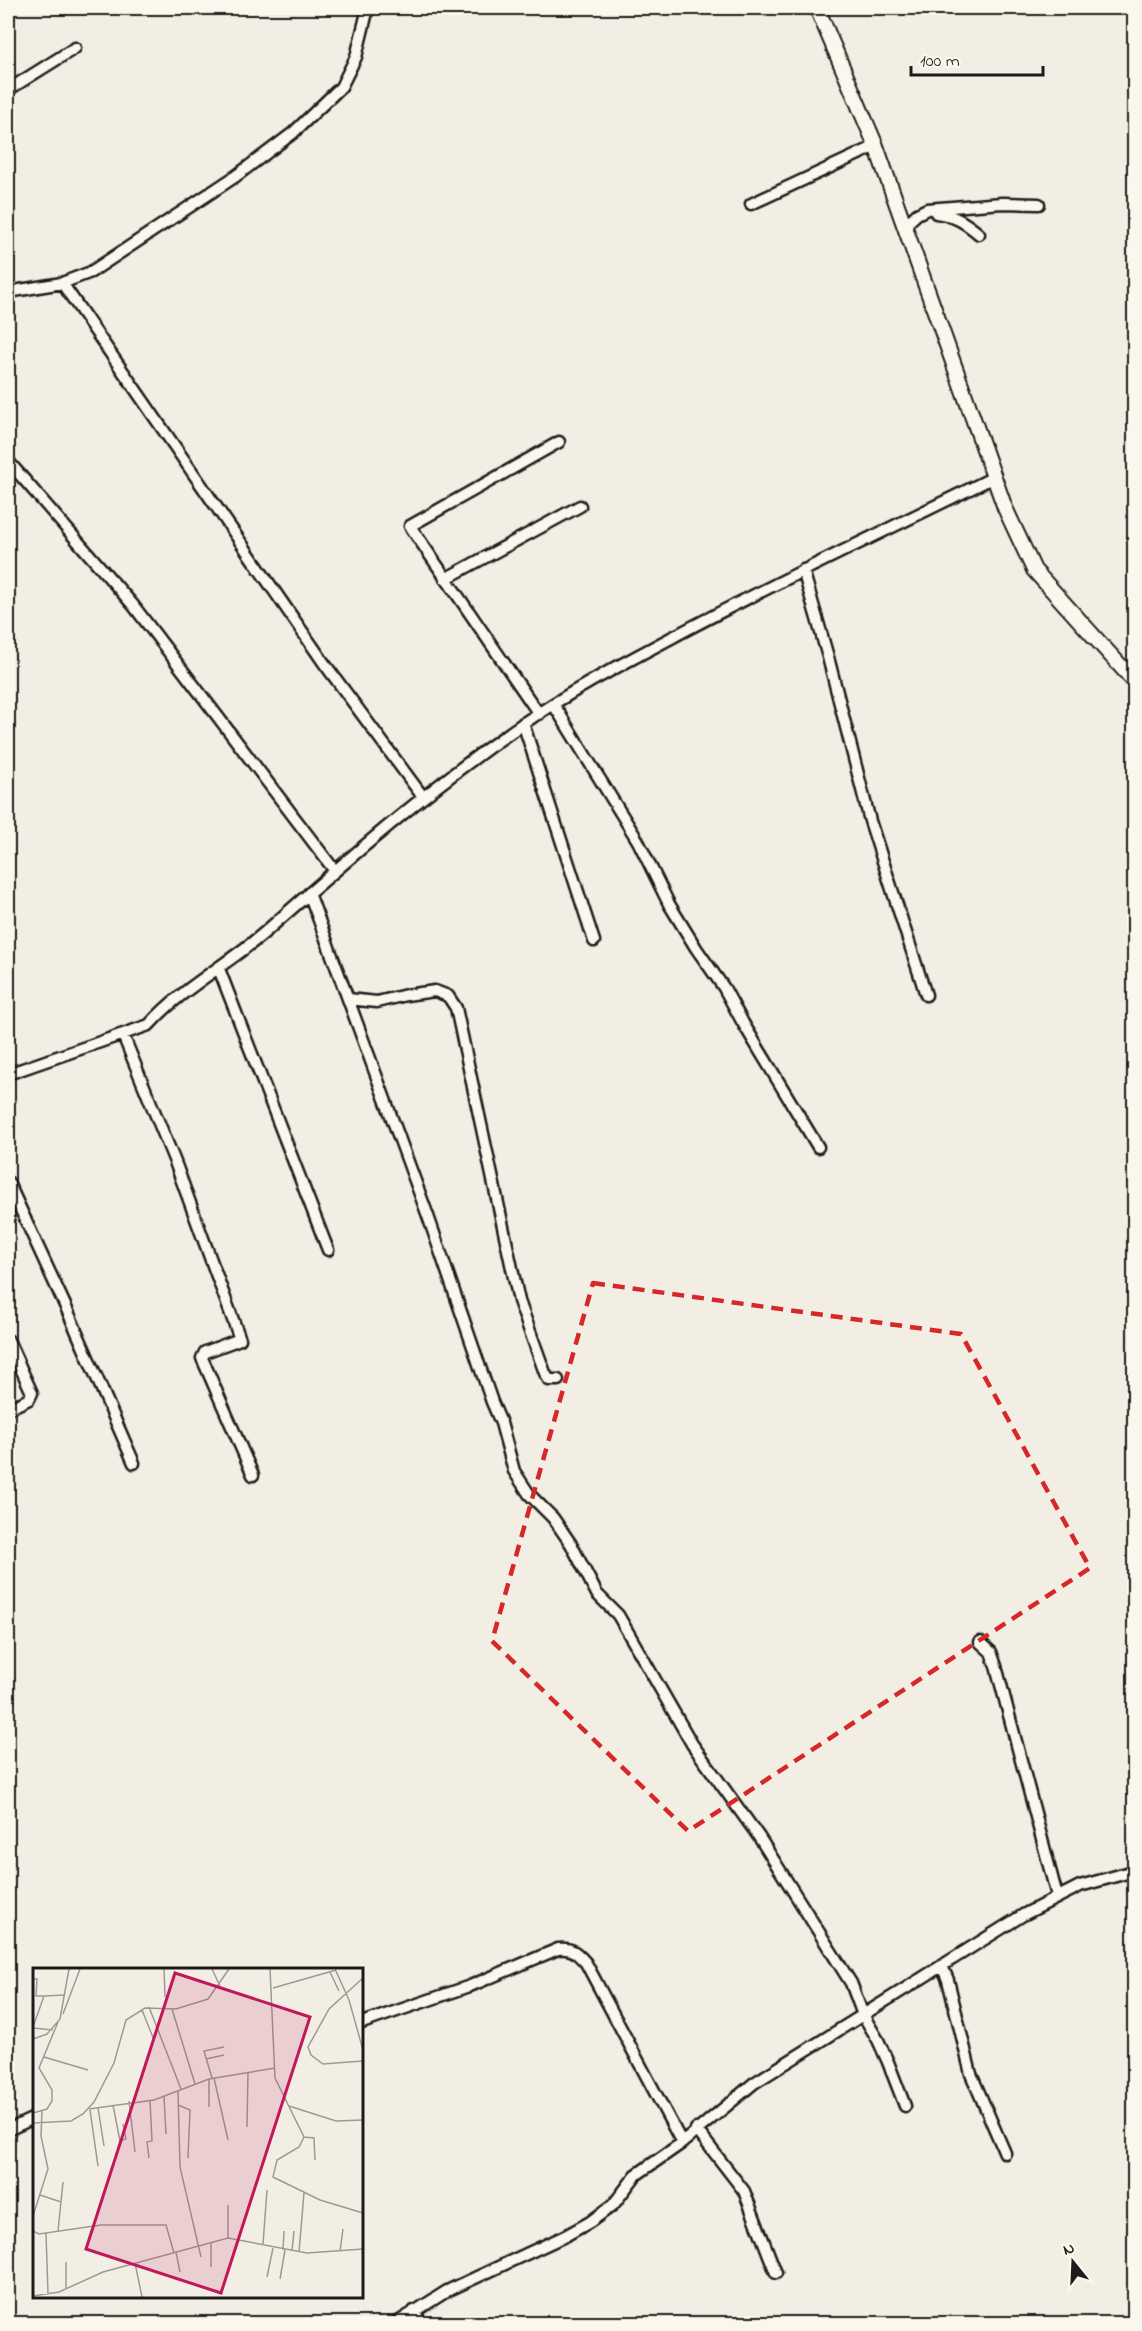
<svg xmlns="http://www.w3.org/2000/svg" width="1142" height="2331" font-family="'Indie Flower',sans-serif">
	<style>
		.lines { fill: none; stroke-linecap: round; stroke-linejoin: round }
		.minor-casing { stroke: #1c1c1c; stroke-width: 15 }
		.tertiary-casing { stroke: #1c1c1c; stroke-width: 18 }
		.minor { stroke: #fbf7ec; stroke-width: 10 }
		.tertiary { stroke: #fbf7ec; stroke-width: 14 }
		.marked { fill: none; stroke: #d62828; stroke-width: 4.5; stroke-dasharray: 12 8; stroke-linejoin: round }
		.inset-road { fill: none; stroke: #9c9a94; stroke-width: 1.5 }
		.view { fill: #c2185b; fill-opacity: 0.15; stroke: #c2185b; stroke-width: 3 }
		.inset-edge { fill: none; stroke: #1c1c1c; stroke-width: 3 }
	</style>
	<rect width="100%" height="100%" fill="#f2eee4"/>
	<filter id="ink" filterUnits="userSpaceOnUse"><feTurbulence type="fractalNoise" baseFrequency=".0167" numOctaves="2"/><feDisplacementMap in="SourceGraphic" scale="12" xChannelSelector="R" yChannelSelector="G"/><feConvolveMatrix kernelMatrix="1 2 1 2 8 2 1 2 1" color-interpolation-filters="sRGB"/></filter>
	<g filter="url(#ink)">
		<g class="lines">
			<defs>
				<path id="minor" d="M8,90L75,48
					M751,204L876,146
					M936,213C954,215 966,223 979,234
					M905,225L917,214L927,209L1002,203L1039,204
					M62,283L324,663L423,797
					M8,292L62,283L91,272L236,176L293,133L341,87L356,57L368,8
					M8,461L133,605L335,871
					M803,570L828,657L870,821L926,995
					M445,579L580,506
					M554,705L638,841L669,904L696,948L724,988L743,1023L818,1147
					M539,714L410,526L559,442
					M523,723L594,941
					M309,893L428,1216L492,1402L501,1423L514,1471L529,1494L553,1518L571,1544L597,1594L618,1615L692,1744L759,1837L851,1983L863,2015L878,2040L888,2062L905,2106
					M219,969L328,1250
					M348,999L377,1002L406,995L435,991L448,996L456,1008L519,1301L545,1373L549,1380H558
					M123,1035L175,1162L240,1339L205,1352L202,1358L253,1475
					M8,1074L149,1025C182,988 227,965 264,933C347,860 430,787 521,725C569,692 620,665 671,638C777,581 886,531 994,477
					M8,1182L69,1314L134,1463
					M8,1340L32,1393L29,1399L8,1409
					M980,1642L991,1652L996,1666L1057,1896
					M942,1966L948,1980L971,2074L1005,2153
					M362,2023L470,1986L558,1949C572,1947 577,1953 586,1963L682,2143
					M696,2129L744,2191L776,2273
					M8,2130L34,2118
					M414,2311L422,2324
					M395,2324L447,2291L565,2236L590,2222L613,2205L636,2175L682,2143L754,2083L1023,1915L1080,1886L1134,1871"/>
				<path id="tertiary" d="M817,8L876,146L1005,508L1034,570L1134,681"/>
			</defs>
			<!-- minor casing -->
			<use href="#minor" class="minor-casing"/>
			<!-- tertiary casing -->
			<use href="#tertiary" class="tertiary-casing"/>
			<!-- minor -->
			<use href="#minor" class="minor"/>
			<!-- tertiary -->
			<use href="#tertiary" class="tertiary"/>
		</g>
	</g>
	<!-- marked area -->
	<path class="marked" d="M593,1283L961,1334L1090,1568L688,1831L492,1641Z"/>
	<!-- overview -->
	<g transform="translate(33 1968)">
		<rect width="330" height="330" fill="#f2eee4"/>
		<path class="inset-road" d="M131,1L132,29M179,1L187,18M237,1L242,110L271,169L266,179L244,192L240,209L287,232L330,245M302,1L316,32L330,82M297,4L306,23M330,10L296,41L275,79L278,87L290,96L330,93M0,11H4L3,28H11M240,20L303,2M116,39L148,121M139,41L162,116M109,42L121,72M30,46L47,1M0,59L11,28L31,27M0,60L20,62M0,71L14,66L27,51L36,1M11,89L55,102M173,91L191,87M179,110L171,83L191,79M181,110L195,172M176,111V139M145,123L147,199L168,289M131,128L133,166M96,133L102,184M80,137L87,173L93,171L90,156M145,137L157,142L155,190M256,138L303,153L330,152M65,140L71,178M56,141L121,132L176,111L242,100M57,142L65,198M0,145L14,141L19,133V122L6,100L25,54M0,155L38,153L50,146L61,134L81,95L93,52L112,40L143,41L175,31L196,1M214,159L215,104M271,169L281,170L282,192M116,190L114,174L119,173L117,132M7,227L28,234M0,248L15,201L8,168L9,143M0,263L6,266L68,257H133L141,285M25,263L30,214M13,265L15,326M195,270V237M178,274V299M230,276L234,222M250,282L251,263M259,283L261,263M307,283L310,261M143,284L147,304M266,284L271,225M33,294V320M102,295L109,329M234,309L240,280M247,311L252,282M0,328L26,324L70,304L195,270L274,285L330,281"/>
		<path class="view" d="M142,5L277,49L188,325L53,281Z"/>
		<rect width="330" height="330" class="inset-edge"/>
	</g>
	<!-- margin -->
	<rect width="1142" height="2331" fill="none" stroke="#fbf7ec" stroke-width="30"/>
	<rect x="15" y="15" width="1112" height="2301" fill="none" stroke="#1c1c1c" stroke-width="2" filter="url(#ink)"/>
	<!-- north arrow -->
	<g transform="translate(1073 2262) rotate(342)" stroke="#fbf7ec" stroke-width="4.5" paint-order="stroke">
	<path d="M0-4.5L10 22L0 15L-10 22Z" fill="#1c1c1c"/>
	<text y="-9" font-size="16" font-weight="bold" text-anchor="middle" fill="#1c1c1c">N</text>
	</g>
	<!-- scale -->
	<path d="M911 66v9h132v-9" fill="none" stroke="#1c1c1c" stroke-width="3"/>
	<text x="920" y="66" font-size="18" fill="#1c1c1c" stroke="#fbf7ec" stroke-width="4.5" paint-order="stroke">100 m</text>
</svg>
